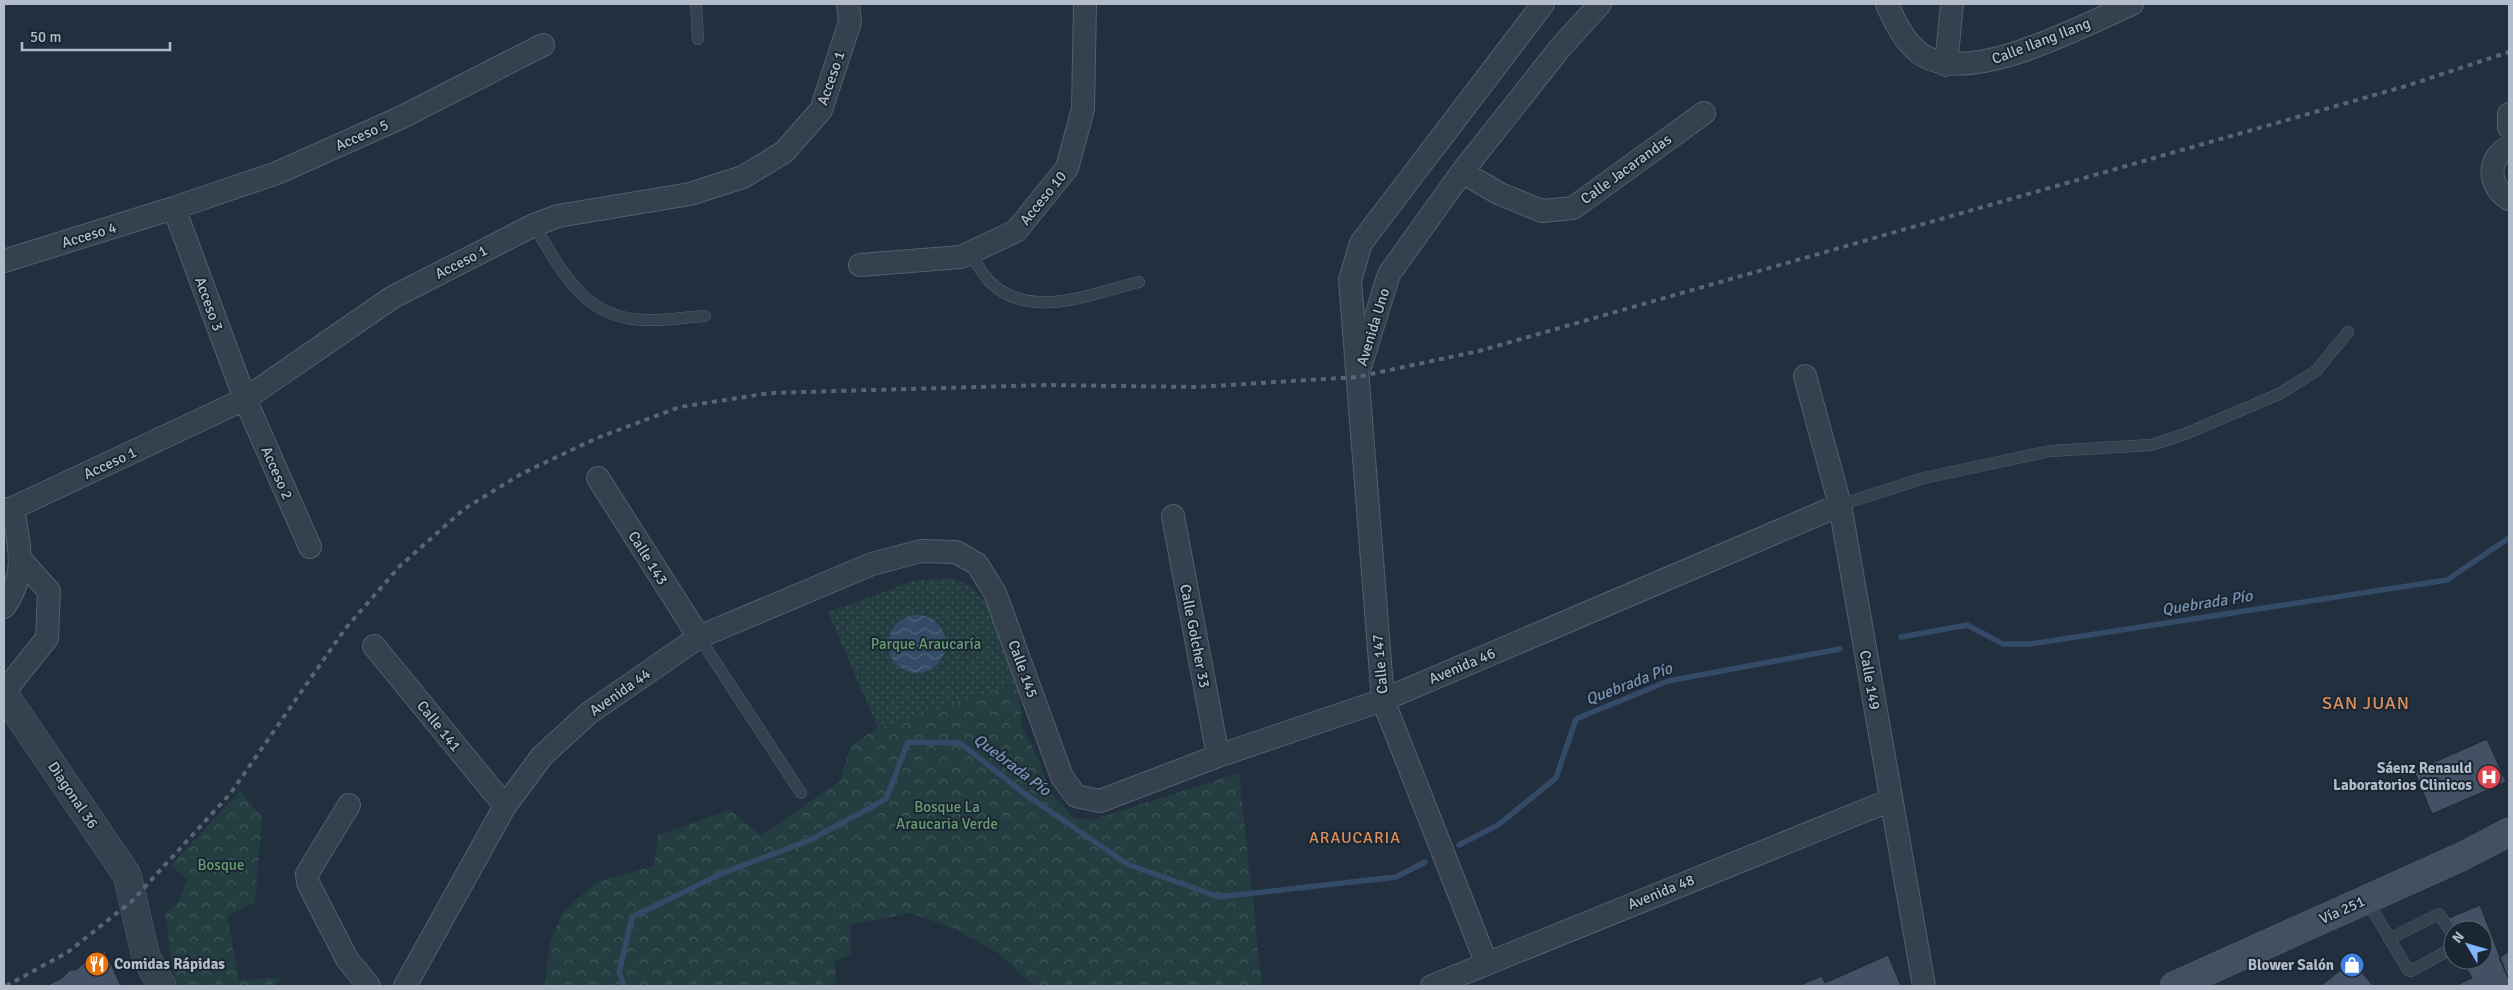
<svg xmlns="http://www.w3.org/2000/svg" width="2513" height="990" font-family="Signika,sans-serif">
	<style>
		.forest { fill: url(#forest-crowns) }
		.park { fill: url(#park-dots) }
		.water { fill: url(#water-waves) }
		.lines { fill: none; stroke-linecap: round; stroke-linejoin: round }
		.stream { stroke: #344b67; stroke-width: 5.5 }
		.building { fill: #425163; stroke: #1d2835 }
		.service-casing { stroke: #545f6c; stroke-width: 12 }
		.minor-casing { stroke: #545f6c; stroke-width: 24 }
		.tertiary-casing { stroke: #545f6c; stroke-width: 29 }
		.secondary-casing { stroke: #545f6c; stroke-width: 29 }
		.service { stroke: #36414f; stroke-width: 11 }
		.minor { stroke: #36414f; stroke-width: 22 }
		.tertiary { stroke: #36414f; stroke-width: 28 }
		.secondary { stroke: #445062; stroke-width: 28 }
		.rail { stroke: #576576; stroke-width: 4; stroke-dasharray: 5 5; stroke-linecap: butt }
		.labels { text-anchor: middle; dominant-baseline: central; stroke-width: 4; stroke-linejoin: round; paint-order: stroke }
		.street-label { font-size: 15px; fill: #b2bcca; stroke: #1b2633 }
		.park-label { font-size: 15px; fill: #679d72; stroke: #1b2633 }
		.poi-label { font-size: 15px; font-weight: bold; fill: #b2bcca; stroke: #1b2633; text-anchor: end }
		.water-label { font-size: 16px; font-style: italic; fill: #7793b3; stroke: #1b2633 }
		.neighbourhood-label { font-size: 16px; letter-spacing: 1px; fill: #dc8f5a; stroke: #1b2633 }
		.quarter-label { font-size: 18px; letter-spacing: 1px; fill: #dc8f5a; stroke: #1b2633 }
	</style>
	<defs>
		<pattern id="forest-crowns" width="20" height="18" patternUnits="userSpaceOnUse" patternTransform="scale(1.25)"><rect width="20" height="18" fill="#243d40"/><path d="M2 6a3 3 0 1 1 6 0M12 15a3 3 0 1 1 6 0" fill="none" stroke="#41575a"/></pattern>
		<pattern id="park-dots" width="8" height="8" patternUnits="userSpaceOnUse" patternTransform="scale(1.25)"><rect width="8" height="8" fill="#243d40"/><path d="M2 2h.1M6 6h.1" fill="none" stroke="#41575a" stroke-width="1.8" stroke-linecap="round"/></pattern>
		<pattern id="water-waves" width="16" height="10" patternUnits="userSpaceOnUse" patternTransform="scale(1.25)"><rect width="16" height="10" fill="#344b67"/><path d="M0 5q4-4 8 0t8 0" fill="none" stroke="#4f637b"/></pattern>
	</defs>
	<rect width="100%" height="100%" fill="#222f3f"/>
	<!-- forest -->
	<path class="forest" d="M1018,682L1022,726L1038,759L1050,792L1074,818L1092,820L1239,773L1262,986H1034L998,953L953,928L910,913L850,925L851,955L835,961L836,986H545L550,941L563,912L596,882L654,866L658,835L730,810L761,836L841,780L851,745L878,728Z
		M240,791L262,817L255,902L227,916L239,980L280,978L274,986H164L174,978L165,914L179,901L187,879L171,865Z"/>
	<!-- park -->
	<path class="park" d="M953,578L970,586L991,607L1018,682L878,728L828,612L916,580Z"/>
	<!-- water -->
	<path class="water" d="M888 644a29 29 0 1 1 58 0a29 29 0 1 1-58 0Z"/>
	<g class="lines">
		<!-- stream -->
		<path class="stream" d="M1901,637L1967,625L2003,644H2030L2447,580L2509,538
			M1459,845L1498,825L1556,778L1576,719L1668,681L1840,649
			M624,986L619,972L632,917L723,873L810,840L886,799L908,742L960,743L1025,794L1127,864L1219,897L1396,877L1425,862"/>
	</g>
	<!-- building -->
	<path class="building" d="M2487,739L2506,782L2432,814L2414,771Z
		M2480,905L2509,980V986H2455L2472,978L2463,962L2458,963L2457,960H2483V930H2453V951L2440,922Z
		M105,951L121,986H46L62,978L70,970H76L90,958Z
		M2509,951V980L2499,958Z
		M1888,955L1901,986H1798L1822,976L1825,983Z
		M2353,961L2373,986H2320Z"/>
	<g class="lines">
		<defs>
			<path id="service" d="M696,4L698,39
				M534,225C561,270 583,318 644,320C664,321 685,317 705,316
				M969,253C976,262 982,273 989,281C1029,322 1093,293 1139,282
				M1840,505L1924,478L2050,451L2151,445L2185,434L2279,394L2316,371L2348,332
				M699,637L801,793
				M2366,899L2408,970L2411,971L2453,948
				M2389,939L2439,914L2453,935"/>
			<path id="minor" d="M1887,4C1894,21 1907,46 1924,56C1973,85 2084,25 2132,4
				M1946,65L1952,4
				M2509,114V127
				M2509,147C2486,158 2488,187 2509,199
				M1462,172L1500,194L1542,211L1573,208L1704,113
				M174,208L245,399L310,547
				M4,261L174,208L277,173L400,118L543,45
				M860,265L961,257L1016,231L1067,168L1083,109L1085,4
				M1361,364L1389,274L1462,172L1560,48L1600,4
				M1805,376L1840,505L1924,986
				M598,478L699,637
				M4,510L13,508L245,399L393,297L534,225L558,216L690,194L743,177L784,152L821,110L850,22L848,4
				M1173,516L1218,756
				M4,607C28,573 19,546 13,508
				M374,646L505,806
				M4,692L47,638L49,591L22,561
				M349,805L307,874L308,883L347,959L369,986
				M1486,962L1383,700L1350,280L1361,243L1543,4
				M405,986L505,806L542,756L589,713L699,637L872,564L921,551L956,552L977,564L995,593L1062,777L1076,796L1100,801L1218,756L1383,700L1840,505
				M1432,986L1891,800"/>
			<path id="tertiary" d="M4,694L127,875L146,957L162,986"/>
			<path id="secondary" d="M2174,986L2461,857L2509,832"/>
		</defs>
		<!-- service casing -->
		<use href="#service" class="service-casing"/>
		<!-- minor casing -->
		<use href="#minor" class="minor-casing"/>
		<!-- tertiary casing -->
		<use href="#tertiary" class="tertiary-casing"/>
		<!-- secondary casing -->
		<use href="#secondary" class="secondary-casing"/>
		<!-- service -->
		<use href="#service" class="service"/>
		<!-- minor -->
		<use href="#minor" class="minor"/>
		<!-- tertiary -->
		<use href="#tertiary" class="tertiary"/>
		<!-- secondary -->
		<use href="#secondary" class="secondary"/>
		<!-- rail -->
		<path class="rail" d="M6,986L68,952L132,901L230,794L345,629L400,566L464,509L521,474L597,438L680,407L770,393L1046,385L1196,387L1357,377L1479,351L2406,86L2509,52"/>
	</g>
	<!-- icons -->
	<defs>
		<symbol id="hospital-disc" viewBox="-11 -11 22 22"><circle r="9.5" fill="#e0444e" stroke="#1b2633"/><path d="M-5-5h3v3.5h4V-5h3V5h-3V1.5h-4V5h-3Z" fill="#fff"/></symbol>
		<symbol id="restaurant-disc" viewBox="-11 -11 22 22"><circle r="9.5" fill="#e8710a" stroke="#1b2633"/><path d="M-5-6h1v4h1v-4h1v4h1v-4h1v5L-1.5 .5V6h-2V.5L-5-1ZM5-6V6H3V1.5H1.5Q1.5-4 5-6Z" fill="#fff"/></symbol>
		<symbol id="shop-disc" viewBox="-11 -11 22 22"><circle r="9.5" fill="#3f7fe0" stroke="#1b2633"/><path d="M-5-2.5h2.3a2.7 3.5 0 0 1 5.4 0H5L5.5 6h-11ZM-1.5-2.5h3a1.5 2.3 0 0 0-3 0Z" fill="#fff"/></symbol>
	</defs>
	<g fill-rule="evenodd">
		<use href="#hospital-disc" x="2475" y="763" width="28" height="28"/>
		<use href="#restaurant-disc" x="83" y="950" width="28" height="28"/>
		<use href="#shop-disc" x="2338" y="951" width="28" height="28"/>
	</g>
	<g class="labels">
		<!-- street labels -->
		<g class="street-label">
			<text transform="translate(2041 41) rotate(-21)">Calle Ilang Ilang</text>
			<text transform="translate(831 78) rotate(-71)">Acceso 1</text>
			<text transform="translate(362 135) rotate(-24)">Acceso 5</text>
			<text transform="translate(1626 169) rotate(-36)">Calle Jacarandas</text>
			<text transform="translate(1043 198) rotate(-51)">Acceso 10</text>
			<text transform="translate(89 235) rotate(-17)">Acceso 4</text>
			<text transform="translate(461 262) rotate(-27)">Acceso 1</text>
			<text transform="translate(209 304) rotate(70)">Acceso 3</text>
			<text transform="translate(1373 327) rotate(-73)">Avenida Uno</text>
			<text transform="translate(110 463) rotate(-25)">Acceso 1</text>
			<text transform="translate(277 473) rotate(66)">Acceso 2</text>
			<text transform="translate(648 558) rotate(58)">Calle 143</text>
			<text transform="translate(1195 636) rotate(79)">Calle Golcher 33</text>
			<text transform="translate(1380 664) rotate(-95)">Calle 147</text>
			<text transform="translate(1462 666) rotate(-23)">Avenida 46</text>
			<text transform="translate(1023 669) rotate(70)">Calle 145</text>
			<text transform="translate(1870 680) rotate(80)">Calle 149</text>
			<text transform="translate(620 692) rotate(-35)">Avenida 44</text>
			<text transform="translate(439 726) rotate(51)">Calle 141</text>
			<text transform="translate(73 795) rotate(56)">Diagonal 36</text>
			<text transform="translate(1661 892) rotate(-22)">Avenida 48</text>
			<text transform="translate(2342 910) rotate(-24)">Vía 251</text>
		</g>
		<!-- park labels -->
		<g class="park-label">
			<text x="926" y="644">Parque Araucaría</text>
			<text x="947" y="807">Bosque La<tspan x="947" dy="17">Araucaria Verde</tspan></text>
			<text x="221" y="865">Bosque</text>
		</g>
		<!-- poi labels -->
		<g class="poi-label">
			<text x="2472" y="768">Sáenz Renauld<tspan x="2472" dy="17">Laboratorios Clinicos</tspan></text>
			<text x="114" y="964" text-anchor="start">Comidas Rápidas</text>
			<text x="2334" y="965">Blower Salón</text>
		</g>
		<!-- water labels -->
		<g class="water-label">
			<text transform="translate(2207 603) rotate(-9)">Quebrada Pío</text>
			<text transform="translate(1629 684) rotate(-21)">Quebrada Pío</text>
			<text transform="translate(1012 765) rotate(37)">Quebrada Pío</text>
		</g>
		<!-- neighbourhood labels -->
		<g class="neighbourhood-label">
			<text x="1355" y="838">ARAUCARIA</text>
		</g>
		<!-- quarter labels -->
		<g class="quarter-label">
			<text x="2366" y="703">SAN JUAN</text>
		</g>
	</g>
	<!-- border -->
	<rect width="2513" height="990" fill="none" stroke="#b2bcca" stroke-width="10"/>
	<!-- north arrow -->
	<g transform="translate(2468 945) rotate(308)"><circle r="24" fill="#1b2633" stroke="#57626f"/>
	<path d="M0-4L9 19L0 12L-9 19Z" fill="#81b5ff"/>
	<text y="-8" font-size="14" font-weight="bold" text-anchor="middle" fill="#b2bcca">N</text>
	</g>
	<!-- scale -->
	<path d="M22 42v8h148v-8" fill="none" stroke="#b2bcca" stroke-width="2.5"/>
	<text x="30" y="42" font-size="15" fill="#b2bcca" stroke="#1b2633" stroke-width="4" paint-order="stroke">50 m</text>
</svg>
